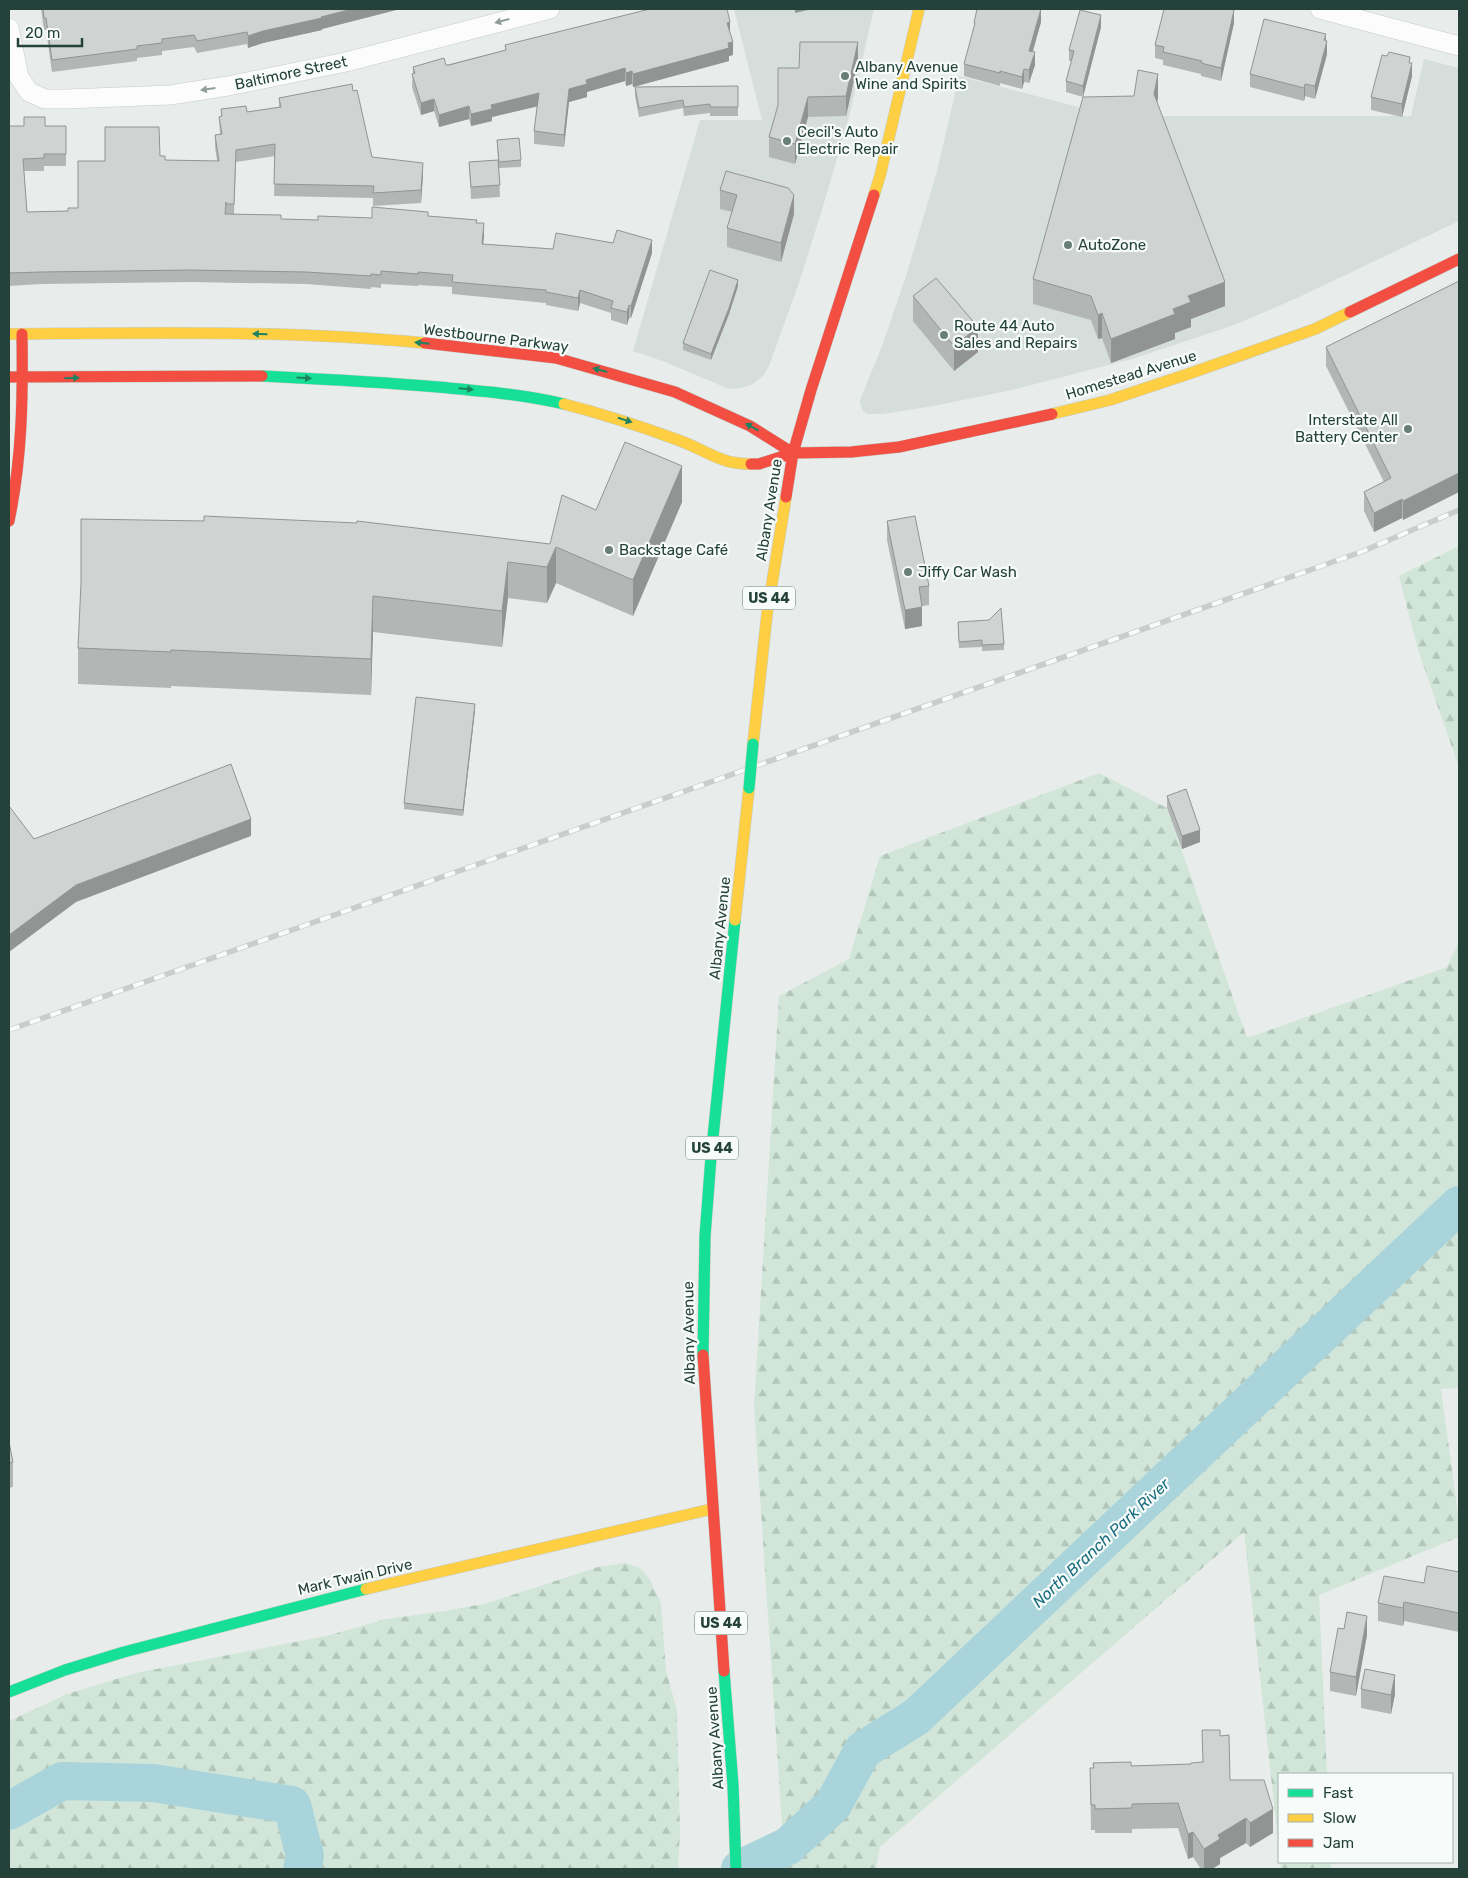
<svg xmlns="http://www.w3.org/2000/svg" width="1468" height="1878" font-family="Rubik,sans-serif">
	<style>
		.built { fill: #d6dedb }
		.forest { fill: url(#forest-firs) }
		.lines { fill: none; stroke-linecap: round; stroke-linejoin: round }
		.river { stroke: #a9d4db; stroke-width: 38 }
		.street-casing { stroke: #c5cac8; stroke-width: 20 }
		.fast-casing { stroke: #c3cbc8; stroke-width: 12 }
		.slow-casing { stroke: #c3cbc8; stroke-width: 12 }
		.jam-casing { stroke: #c3cbc8; stroke-width: 12 }
		.street { stroke: #fcfcfc; stroke-width: 19 }
		.fast { stroke: #16e098; stroke-width: 11 }
		.slow { stroke: #ffcf43; stroke-width: 11 }
		.jam { stroke: #f24e42; stroke-width: 11 }
		.rail-casing { stroke: #c9cdcc; stroke-width: 5.5 }
		.rail { stroke: #f7fbf9; stroke-width: 4; stroke-dasharray: 11; stroke-linecap: butt }
		.fast-bridge-casing { stroke: #c3ccc9; stroke-width: 12; stroke-linecap: butt }
		.fast-bridge { stroke: #16e098; stroke-width: 11 }
		.wall { fill: #b2b6b5 }
		.shaded-wall { fill: #919493 }
		.building { fill: #cfd4d2; stroke: #919493 }
		.oneway { fill: #909f9b }
		.oneway2 { fill: #1e8160 }
		.poi-dot { fill: #697e78; stroke: #f7fbf9; stroke-width: 2 }
		.labels { text-anchor: middle; dominant-baseline: central; stroke-width: 4.5; stroke-linejoin: round; paint-order: stroke }
		.shield { fill: #f7fbf9; stroke: #637a73; stroke-width: 1 }
		.shield-label { font-size: 14px; font-weight: bold; fill: #24423a }
		.poi-label { font-size: 15px; fill: #24423a; stroke: #f7fbf9; text-anchor: start }
		.street-label { font-size: 15px; fill: #24423a; stroke: #f7fbf9 }
		.water-label { font-size: 16px; font-style: italic; fill: #1c6f80; stroke: #f7fbf9 }
	</style>
	<defs>
		<pattern id="forest-firs" width="22" height="20" patternUnits="userSpaceOnUse" patternTransform="scale(1.25)"><rect width="22" height="20" fill="#d1e6d8"/><path d="M5 1l3.5 6h-7zM16 11l3.5 6h-7z" fill="#b3c6ba"/></pattern>
	</defs>
	<rect width="100%" height="100%" fill="#e8edeb"/>
	<!-- built -->
	<path class="built" d="M734,9H874L848,121L822,210L799,283L769,366L763,376L753,384L741,388L729,389L665,362L633,351L700,120H762Z
		M1424,59L1459,68V221L1297,298L1237,324L1132,359L1012,390L934,406L883,414H867L863,411L860,404V400L882,346L906,276L937,171L959,76L1086,109L1085,116H1411Z"/>
	<!-- forest -->
	<path class="forest" d="M1459,546V767L1418,650L1399,576Z
		M1099,773L1167,808L1247,1038L1447,967L1459,942V1388L1441,1389L1459,1521V1537L1319,1595L1327,1774H1279V1849L1244,1532L880,1847L876,1869H785L754,1407L779,996L849,959L880,856Z
		M626,1563L640,1568L649,1578L661,1603L666,1671L677,1710L680,1832L678,1869H9V1721L67,1694L136,1673L330,1635L386,1619L445,1611L488,1603L598,1567Z
		M1281,1862H1331V1869H1281Z"/>
	<g class="lines">
		<!-- river -->
		<path class="river" d="M9,1811L62,1781L153,1783L292,1805L305,1856L302,1869
			M740,1869L788,1846L833,1805L863,1750L916,1717L1459,1205"/>
		<defs>
			<path id="street" d="M1320,9L1459,46
				M9,28L19,77L29,92L45,99H67L170,95L228,86L346,62L550,9"/>
			<path id="fast" d="M262,376C321,379 380,382 438,387C480,391 522,394 564,404
				M703,1355L705,1236L711,1157L735,920
				M724,1671L733,1785L736,1869
				M9,1692L65,1670L124,1652L366,1589"/>
			<path id="slow" d="M874,195L880,176L919,9
				M9,334C148,333 287,330 425,343
				M564,404C603,414 640,426 678,440C706,450 719,464 751,464
				M1052,414L1110,400L1194,372L1315,329L1350,312
				M753,744L767,614L786,497
				M735,920L749,788
				M366,1589L712,1509"/>
			<path id="jam" d="M1350,312L1459,259
				M425,343L556,358L675,392L750,426L793,453
				M9,377L262,376
				M751,464H759L793,453L851,452L899,447L1052,414
				M786,497L793,453L811,390L874,195
				M9,521C22,459 23,397 22,334
				M703,1355L724,1671"/>
		</defs>
		<!-- street casing -->
		<use href="#street" class="street-casing"/>
		<!-- fast casing -->
		<use href="#fast" class="fast-casing"/>
		<!-- slow casing -->
		<use href="#slow" class="slow-casing"/>
		<!-- jam casing -->
		<use href="#jam" class="jam-casing"/>
		<!-- street -->
		<use href="#street" class="street"/>
		<!-- fast -->
		<use href="#fast" class="fast"/>
		<!-- slow -->
		<use href="#slow" class="slow"/>
		<!-- jam -->
		<use href="#jam" class="jam"/>
		<defs>
			<path id="rail" d="M9,1030L1361,552L1459,510"/>
		</defs>
		<!-- rail casing -->
		<use href="#rail" class="rail-casing"/>
		<!-- rail -->
		<use href="#rail" class="rail"/>
		<defs>
			<path id="fast-bridge" d="M749,788L753,744"/>
		</defs>
		<!-- fast-bridge casing -->
		<use href="#fast-bridge" class="fast-bridge-casing"/>
		<!-- fast-bridge -->
		<use href="#fast-bridge" class="fast-bridge"/>
	</g>
	<!-- wall -->
	<path class="wall" d="M41,9H400L322,29V30L263,43L248,48L247,44L197,53L194,47L162,51V55L137,58V61L52,72L46,30H44Z
		M977,9H1041V22L1033,52L1035,65L1029,83L1024,82L1022,89L1000,83V86L964,76V64L974,29V23Z
		M1234,23L1221,81L1201,76V74L1163,65V60L1155,58V45Z
		M1101,27L1083,97L1066,92V81L1072,61H1069V50Z
		M730,34L733,55L729,56V61L633,87L632,84L626,86L625,81L587,92V97L569,102L564,147L534,144V131L537,106L492,117V121L471,126L469,119L439,127L434,111L421,115L412,87L413,67L446,65L505,50V45Z
		M1326,41L1327,54L1315,99L1305,96L1304,101L1250,87V74Z
		M858,62L846,116L808,117L795,164L769,157V137L799,68Z
		M1410,63L1412,76L1402,117L1371,110V97Z
		M738,86V116H710V113L684,116L683,108L639,117L635,96V87Z
		M353,91L372,157L423,175L421,203L373,206V198L274,196L275,156L236,162L234,214L281,219L318,220L428,216L477,223L484,236L483,244L553,249L652,253L631,318H629L627,325L611,320V313L580,303L578,311L546,305V303L452,294V287L418,285V286L381,284V288L371,287V289L306,284L190,282L41,284L9,286V126H66V166H44V171H24L27,212L68,211L78,208L105,161L160,156L165,160L217,161L215,147V135L220,134L219,117H221V109L247,112L279,107V98Z
		M1158,98L1157,102L1225,306L1191,319V327L1175,333V339L1111,363L1102,338L1098,339L1091,320L1033,304V279Z
		M497,140L521,160V167L499,168L500,197L471,199L469,162L498,160Z
		M726,171L794,214L781,262L727,247V228L732,212L720,209V190Z
		M1459,281V492L1403,520L1402,518L1374,532L1364,511V492L1384,482L1326,366V347Z
		M738,286L729,314L711,360L683,350V343Z
		M913,296L978,352L954,371L913,321Z
		M682,502L633,616L556,583L547,603L508,598L502,647L373,632L371,695L171,686V688L78,684V648L550,544L596,510Z
		M887,521L929,586V605L922,606V626L905,629L887,540Z
		M958,622L1004,644V650L982,651V647L959,648Z
		M475,710L463,816L404,809V803Z
		M1167,796L1200,842L1182,849L1167,808Z
		M9,1442L13,1462V1487L9,1488Z
		M1459,1572V1632L1404,1621L1403,1626L1378,1621V1603L1424,1583Z
		M1367,1635L1356,1696L1330,1691V1672Z
		M1361,1689L1395,1694L1391,1714L1361,1708Z
		M1220,1736L1230,1780L1273,1833L1250,1847L1246,1843L1220,1858V1864L1212,1869H1201L1193,1857L1188,1859L1178,1828L1132,1829V1833H1095V1830H1091L1090,1768L1131,1766L1191,1764L1202,1762Z"/>
	<!-- shaded-wall -->
	<path class="shaded-wall" d="M352,9H400L322,29V30L263,43L248,48V36L263,31Z
		M795,9H812L795,13Z
		M1038,9H1041V22L1029,63V51Z
		M1234,10V23L1221,81V68Z
		M1101,15V27L1083,97V86Z
		M730,22V34L727,23Z
		M1326,34V45L1327,41V54L1315,99V86Z
		M733,42V55L729,56V61L633,87V74Z
		M858,42V62L846,116V96Z
		M1035,52V65L1029,83V70Z
		M1412,63V76L1402,117V104Z
		M625,68V81L587,92V97L569,102L564,147V135L569,89L586,80Z
		M1024,69V82L1022,89V77Z
		M632,71V84L626,86V73Z
		M1158,74V98L1154,119V94Z
		M1305,84V96L1304,101V88Z
		M539,93V106L492,117V121L471,126V114L491,105Z
		M808,97V117L795,164V144Z
		M434,99V111L421,115V103Z
		M469,106V119L439,127V115Z
		M423,163V175L421,203V190Z
		M794,195V214L781,262V243Z
		M484,223V236L482,256V244Z
		M652,240V253L631,318V306Z
		M738,280V286L729,314L711,360V354Z
		M1225,282V306L1191,319V327L1175,333V339L1111,363V339L1173,309L1188,296Z
		M580,290V303L578,311V298Z
		M629,305V318L627,325V312Z
		M1102,313V338L1098,339V315Z
		M978,327V352L954,371V346Z
		M682,466V502L633,616V580Z
		M1459,473V492L1403,520V501Z
		M1402,499V518L1374,532V513Z
		M556,547V583L547,603V567Z
		M508,562V598L502,647V611Z
		M373,596V632L371,695V659Z
		M922,607V626L905,629V610Z
		M475,704V710L463,816V810Z
		M251,819V836L76,902L9,952V935L76,885Z
		M1200,830V842L1182,849V836Z
		M1404,1602V1621L1403,1626V1608Z
		M1367,1616V1635L1356,1696V1677Z
		M1395,1675V1694L1391,1714V1695Z
		M1273,1809V1833L1250,1847V1823Z
		M1246,1818V1843L1220,1858V1864L1212,1869H1204V1849L1218,1835Z
		M1193,1832V1857L1188,1859V1834Z"/>
	<!-- building -->
	<path class="building" d="M43,9H352L321,17L322,18L263,31L248,36L247,32L197,41L194,35L162,39V43L137,46V49L52,60L46,18H44Z
		M650,9H727L730,22L727,23L733,42L728,43L729,48L633,74L632,71L626,73L625,68L586,80L587,84L569,89L564,135L534,131L539,93L491,105L492,109L471,114L469,106L439,115L434,99L421,103L412,74L415,73L413,67L444,58L446,65H449L506,50L505,45Z
		M977,9H1041L1029,51L1035,52L1029,70L1024,69L1022,77L1000,71V73L964,64L975,23H974Z
		M1164,9H1229L1234,10L1221,68L1201,63L1202,61L1163,52L1164,47L1155,45Z
		M1080,10L1101,15L1083,86L1066,81L1074,51L1069,50Z
		M1264,19L1326,34L1324,40L1327,41L1315,86L1305,84L1304,88L1250,74Z
		M800,42H858L846,96L808,97L795,144L769,137L778,105V68H799Z
		M1389,52L1410,57L1409,63H1412L1402,104L1371,97L1382,55L1387,56Z
		M1138,70L1158,74L1154,94L1225,282L1188,296L1191,302L1173,309L1175,314L1111,339L1102,313L1098,315L1091,296L1033,279L1083,97L1134,96Z
		M352,84L353,91L357,90L372,157L423,163L421,190L373,193L374,186L274,184L275,144L236,150L234,204H226V202L225,214L281,215V219L318,220V216L372,218V207L428,212V216L477,220L476,223H484L482,244L553,249L556,233L613,243L617,230L652,240L631,306L629,305L627,312L611,308L613,301L580,290L578,298L546,292V290L452,282L453,275L418,272V274L381,271V275L371,274V276L306,272L190,270L41,272L9,273V126H24V117H45V126H66V154H44V158L23,159L27,212L68,211V208H78V161H105V127H159L160,156H165V160L219,161L215,135L222,134L219,117L222,116L221,109L246,106L247,112L281,107L279,98Z
		M738,86V107H710V104L684,107L683,100L639,108L635,87Z
		M519,138L521,160L499,162L497,140Z
		M498,160L500,185L471,187L469,162Z
		M726,171L788,188L794,195L781,243L727,228L737,195L720,190Z
		M710,270L738,280L729,308L711,354L683,343Z
		M936,278L978,327L954,346L913,296Z
		M1459,281V473L1403,501L1402,499L1374,513L1364,492L1391,478L1326,347Z
		M625,442L682,466L633,580L556,547L547,567L508,562L502,611L373,596L371,659L171,650V652L78,648L81,583V519L204,521V516L357,523V521L550,544L562,495L596,510Z
		M915,516L929,586L919,587L922,607L905,610L887,521Z
		M1001,608L1004,644L982,645V640L959,642L958,622L989,620Z
		M416,697L475,704L463,810L404,803Z
		M231,764L251,819L76,885L9,935V806L34,839Z
		M1186,789L1200,830L1182,836L1167,796Z
		M9,1442L13,1462L9,1463Z
		M1427,1566L1459,1572V1613L1404,1602L1403,1608L1378,1603L1384,1576L1424,1583Z
		M1347,1612L1367,1616L1356,1677L1330,1672L1338,1628L1344,1629Z
		M1365,1669L1395,1675L1391,1695L1361,1689Z
		M1202,1730H1220V1736L1229,1735L1230,1780H1264L1273,1809L1250,1823L1246,1818L1218,1835L1220,1839L1204,1849L1193,1832L1188,1834L1178,1803L1132,1804V1808L1095,1809V1805H1091L1090,1768H1094L1093,1763L1131,1762V1766L1191,1764V1763L1203,1762Z"/>
	<!-- one-way arrows -->
	<defs><path id="oneway-solid" d="M-6-.8H1V-3.2L6.5 0L1 3.2V.8H-6Z" transform="scale(1.25)"/></defs>
	<g class="oneway">
		<use href="#oneway-solid" transform="translate(502 21) rotate(165)"/>
		<use href="#oneway-solid" transform="translate(208 89) rotate(172)"/>
	</g>
	<g class="oneway2">
		<use href="#oneway-solid" transform="translate(260 334) rotate(-178)"/>
		<use href="#oneway-solid" transform="translate(422 343) rotate(-174)"/>
		<use href="#oneway-solid" transform="translate(600 370) rotate(-165)"/>
		<use href="#oneway-solid" transform="translate(72 378) rotate(-1)"/>
		<use href="#oneway-solid" transform="translate(304 378) rotate(3)"/>
		<use href="#oneway-solid" transform="translate(466 389) rotate(5)"/>
		<use href="#oneway-solid" transform="translate(625 420) rotate(18)"/>
		<use href="#oneway-solid" transform="translate(752 427) rotate(-151)"/>
	</g>
	<!-- markers -->
	<g class="poi-dot">
		<circle cx="845" cy="76" r="5"/>
		<circle cx="787" cy="141" r="5"/>
		<circle cx="1068" cy="245" r="5"/>
		<circle cx="944" cy="335" r="5"/>
		<circle cx="1408" cy="429" r="5"/>
		<circle cx="609" cy="550" r="5"/>
		<circle cx="908" cy="572" r="5"/>
	</g>
	<g class="labels">
		<!-- shield labels -->
		<g class="shield">
			<rect x="743" y="586.5" width="52" height="23" rx="4"/>
			<rect x="686" y="1136.5" width="52" height="23" rx="4"/>
			<rect x="695" y="1611.5" width="52" height="23" rx="4"/>
		</g>
		<g class="shield-label">
			<text x="769" y="598">US 44</text>
			<text x="712" y="1148">US 44</text>
			<text x="721" y="1623">US 44</text>
		</g>
		<!-- poi labels -->
		<g class="poi-label">
			<text x="855" y="67">Albany Avenue<tspan x="855" dy="17">Wine and Spirits</tspan></text>
			<text x="797" y="132">Cecil's Auto<tspan x="797" dy="17">Electric Repair</tspan></text>
			<text x="1078" y="245">AutoZone</text>
			<text x="954" y="326">Route 44 Auto<tspan x="954" dy="17">Sales and Repairs</tspan></text>
			<text x="1398" y="420" text-anchor="end">Interstate All<tspan x="1398" dy="17">Battery Center</tspan></text>
			<text x="619" y="550">Backstage Café</text>
			<text x="918" y="572">Jiffy Car Wash</text>
		</g>
		<!-- street labels -->
		<g class="street-label">
			<text transform="translate(291 73) rotate(-12)">Baltimore Street</text>
			<text transform="translate(496 338) rotate(7)">Westbourne Parkway</text>
			<text transform="translate(1131 375) rotate(-17)">Homestead Avenue</text>
			<text transform="translate(769 510) rotate(-81)">Albany Avenue</text>
			<text transform="translate(720 928) rotate(-84)">Albany Avenue</text>
			<text transform="translate(689 1333) rotate(-91)">Albany Avenue</text>
			<text transform="translate(355 1577) rotate(-13)">Mark Twain Drive</text>
			<text transform="translate(715 1738) rotate(-94)">Albany Avenue</text>
		</g>
		<!-- water labels -->
		<g class="water-label">
			<text transform="translate(1101 1543) rotate(-43)">North Branch Park River</text>
		</g>
	</g>
	<!-- border -->
	<rect width="1468" height="1878" fill="none" stroke="#24423a" stroke-width="20"/>
	<!-- legend -->
	<rect x="1278" y="1773" width="175" height="90" fill="#f7fbf9" stroke="#a3b1ad"/>
	<rect x="1288" y="1789" width="25" height="8" fill="#16e098" stroke="#a3b1ad"/>
	<text x="1323" y="1798" font-size="15" fill="#24423a">Fast</text>
	<rect x="1288" y="1814" width="25" height="8" fill="#ffcf43" stroke="#a3b1ad"/>
	<text x="1323" y="1823" font-size="15" fill="#24423a">Slow</text>
	<rect x="1288" y="1839" width="25" height="8" fill="#f24e42" stroke="#a3b1ad"/>
	<text x="1323" y="1848" font-size="15" fill="#24423a">Jam</text>
	<!-- scale -->
	<path d="M18 38v8h64v-8" fill="none" stroke="#24423a" stroke-width="2.5"/>
	<text x="25" y="38" font-size="15" fill="#24423a" stroke="#f7fbf9" stroke-width="4" paint-order="stroke">20 m</text>
</svg>
